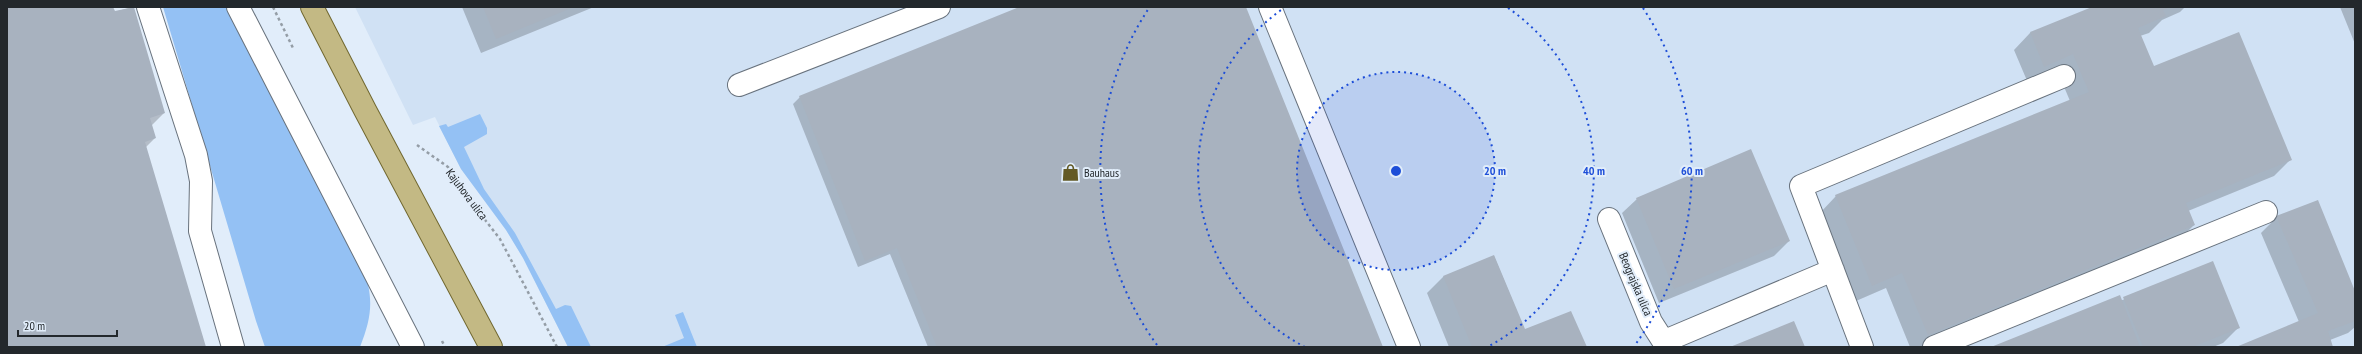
<svg xmlns="http://www.w3.org/2000/svg" width="2362" height="354" font-family="'PT Sans Narrow',sans-serif">
	<style>
		.built { fill: #d0e1f4 }
		.green { fill: #94c1f4 }
		.shadow { fill: #0003 }
		.building { fill: #a8b2bf }
		.lines { fill: none; stroke-linecap: round; stroke-linejoin: round }
		.minor-casing { stroke: #68727d; stroke-width: 24 }
		.major-casing { stroke: #716830; stroke-width: 24 }
		.path { stroke: #949da6; stroke-width: 2.5; stroke-dasharray: 3 3; stroke-linecap: butt }
		.minor { stroke: #fff; stroke-width: 22 }
		.major { stroke: #c3b984; stroke-width: 22 }
		.ring { fill: none; stroke: #1d4ed8; stroke-width: 2; stroke-dasharray: 2 4 }
		.labels { text-anchor: middle; dominant-baseline: central; stroke-width: 4; stroke-linejoin: round; paint-order: stroke }
		.poi-label { font-size: 12px; fill: #23282c; stroke: #e1edfa; text-anchor: start }
		.street-label { font-size: 12px; fill: #23282c; stroke: #e1edfa }
		.centre { fill: #1d4ed8; stroke: #e1edfa; stroke-width: 2 }
		.ring-label { font-size: 12px; text-anchor: middle; font-weight: bold; fill: #1d4ed8; stroke: #e1edfa; stroke-width: 4; stroke-linejoin: round; paint-order: stroke }
	</style>
	<rect width="100%" height="100%" fill="#e1edfa"/>
	<!-- built -->
	<path class="built" d="M355,7H2355V347H568L523,258L506,230L461,169L435,117L413,125Z"/>
	<!-- green -->
	<path class="green" d="M163,7H228L363,267C374,299 372,316 360,347H265L256,321Z
		M480,114L487,128V134L464,147L484,189L515,233L556,309L565,305L571,306L591,347H568L523,258L506,230L461,169L439,126L446,124L448,127Z
		M683,312L697,347H662L684,338L675,315Z"/>
	<!-- shadow -->
	<path class="shadow" d="M7,7H112L114,12L133,7L164,113L151,126L155,138L145,148L205,347H7Z
		M462,7H594L481,53Z
		M1022,7H1245L1382,347H928L890,254L858,267L793,104L800,97Z
		M2095,7H2185L2180,12L2162,20L2149,33L2140,36L2153,68L2290,160L2274,176L2188,211L2194,225L2178,241L1920,347H1910L1886,288L1856,301L1820,213L1836,196L2070,101L2057,70L2028,83L2014,50L2030,33Z
		M2340,7H2355V44Z
		M1637,199L1789,241L1774,256L1659,303L1622,213Z
		M2277,217L2355,294V327L2348,333L2330,340L2332,347H2239L2299,322L2261,233Z
		M1494,256L1525,331L1585,347H1449L1427,293L1443,277Z
		M2212,263L2238,328L2223,343L2213,347H1994L2120,301Z"/>
	<!-- building -->
	<path class="building" d="M7,7H113L115,11L134,7L165,113L150,118L156,138L145,142L206,347H7Z
		M483,7H574L496,39Z
		M1019,7H1246L1383,347H937L897,248L865,261L799,96Z
		M2092,7H2171L2163,10L2166,16L2138,28L2154,66L2239,32L2292,160L2186,203L2195,225L1928,335L1902,273L1872,286L1835,195L2089,92L2073,54L2044,67L2030,32Z
		M1751,149L1790,241L1674,289L1636,198Z
		M2318,200L2355,291V321L2328,331L2333,347H2236L2318,313L2276,216Z
		M1494,255L1525,329L1571,311L1587,347H1472L1443,276Z
		M2213,261L2240,328L2192,347H2143L2123,297Z
		M2120,295L2140,347H1991Z
		M1794,321L1805,347H1730Z"/>
	<g class="lines">
		<defs>
			<path id="minor" d="M148,7L196,155L201,181L200,231L233,347
				M238,7L413,347
				M1270,7L1409,347
				M739,85L939,7
				M1609,219L1651,322L1667,347
				M1665,341L1833,270
				M1862,347L1801,186L2064,76
				M1934,347L2266,212"/>
			<path id="major" d="M312,7L365,110L491,347"/>
		</defs>
		<!-- minor casing -->
		<use href="#minor" class="minor-casing"/>
		<!-- major casing -->
		<use href="#major" class="major-casing"/>
		<!-- path -->
		<path class="path" d="M273,7L293,48
			M417,145L448,167L464,193L500,239L557,347
			M442,341L445,347"/>
		<!-- minor -->
		<use href="#minor" class="minor"/>
		<!-- major -->
		<use href="#major" class="major"/>
	</g>
	<!-- distance rings -->
	<circle cx="1396" cy="171" r="99" fill="#1d4ed8" fill-opacity=".12"/>
	<g class="ring">
		<circle cx="1396" cy="171" r="99"/>
		<path d="M1305 347A198 198 0 0 1 1284 8M1508 8A198 198 0 0 1 1487 347"/>
		<path d="M1157 345A296 296 0 0 1 1149 8M1643 8A296 296 0 0 1 1635 345"/>
	</g>
	<!-- icons -->
	<defs>
		<symbol id="shop-bare" viewBox="-9 -9 18 18"><path d="M-5-2.5h2.3a2.7 3.5 0 0 1 5.4 0H5L5.5 6h-11ZM-1.5-2.5h3a1.5 2.3 0 0 0-3 0Z" fill="#635a26" stroke="#e1edfa" stroke-width="2.5" paint-order="stroke"/></symbol>
	</defs>
	<g fill-rule="evenodd">
		<use href="#shop-bare" x="1058" y="160" width="25" height="25"/>
	</g>
	<g class="labels">
		<!-- poi labels -->
		<g class="poi-label">
			<text x="1084" y="172">Bauhaus</text>
		</g>
		<!-- street labels -->
		<g class="street-label">
			<text transform="translate(467 194) rotate(53)">Kajuhova ulica</text>
			<text transform="translate(1636 284) rotate(67)">Beograjska ulica</text>
		</g>
	</g>
	<circle cx="1396" cy="171" r="6" class="centre"/>
	<g class="ring-label">
		<text x="1495" y="175">20 m</text>
		<text x="1594" y="175">40 m</text>
		<text x="1692" y="175">60 m</text>
	</g>
	<!-- border -->
	<rect width="2362" height="354" fill="none" stroke="#23282c" stroke-width="16"/>
	<!-- scale -->
	<path d="M18 330v6h99v-6" fill="none" stroke="#23282c" stroke-width="2"/>
	<text x="24" y="330" font-size="12" fill="#23282c" stroke="#e1edfa" stroke-width="3" paint-order="stroke">20 m</text>
</svg>
